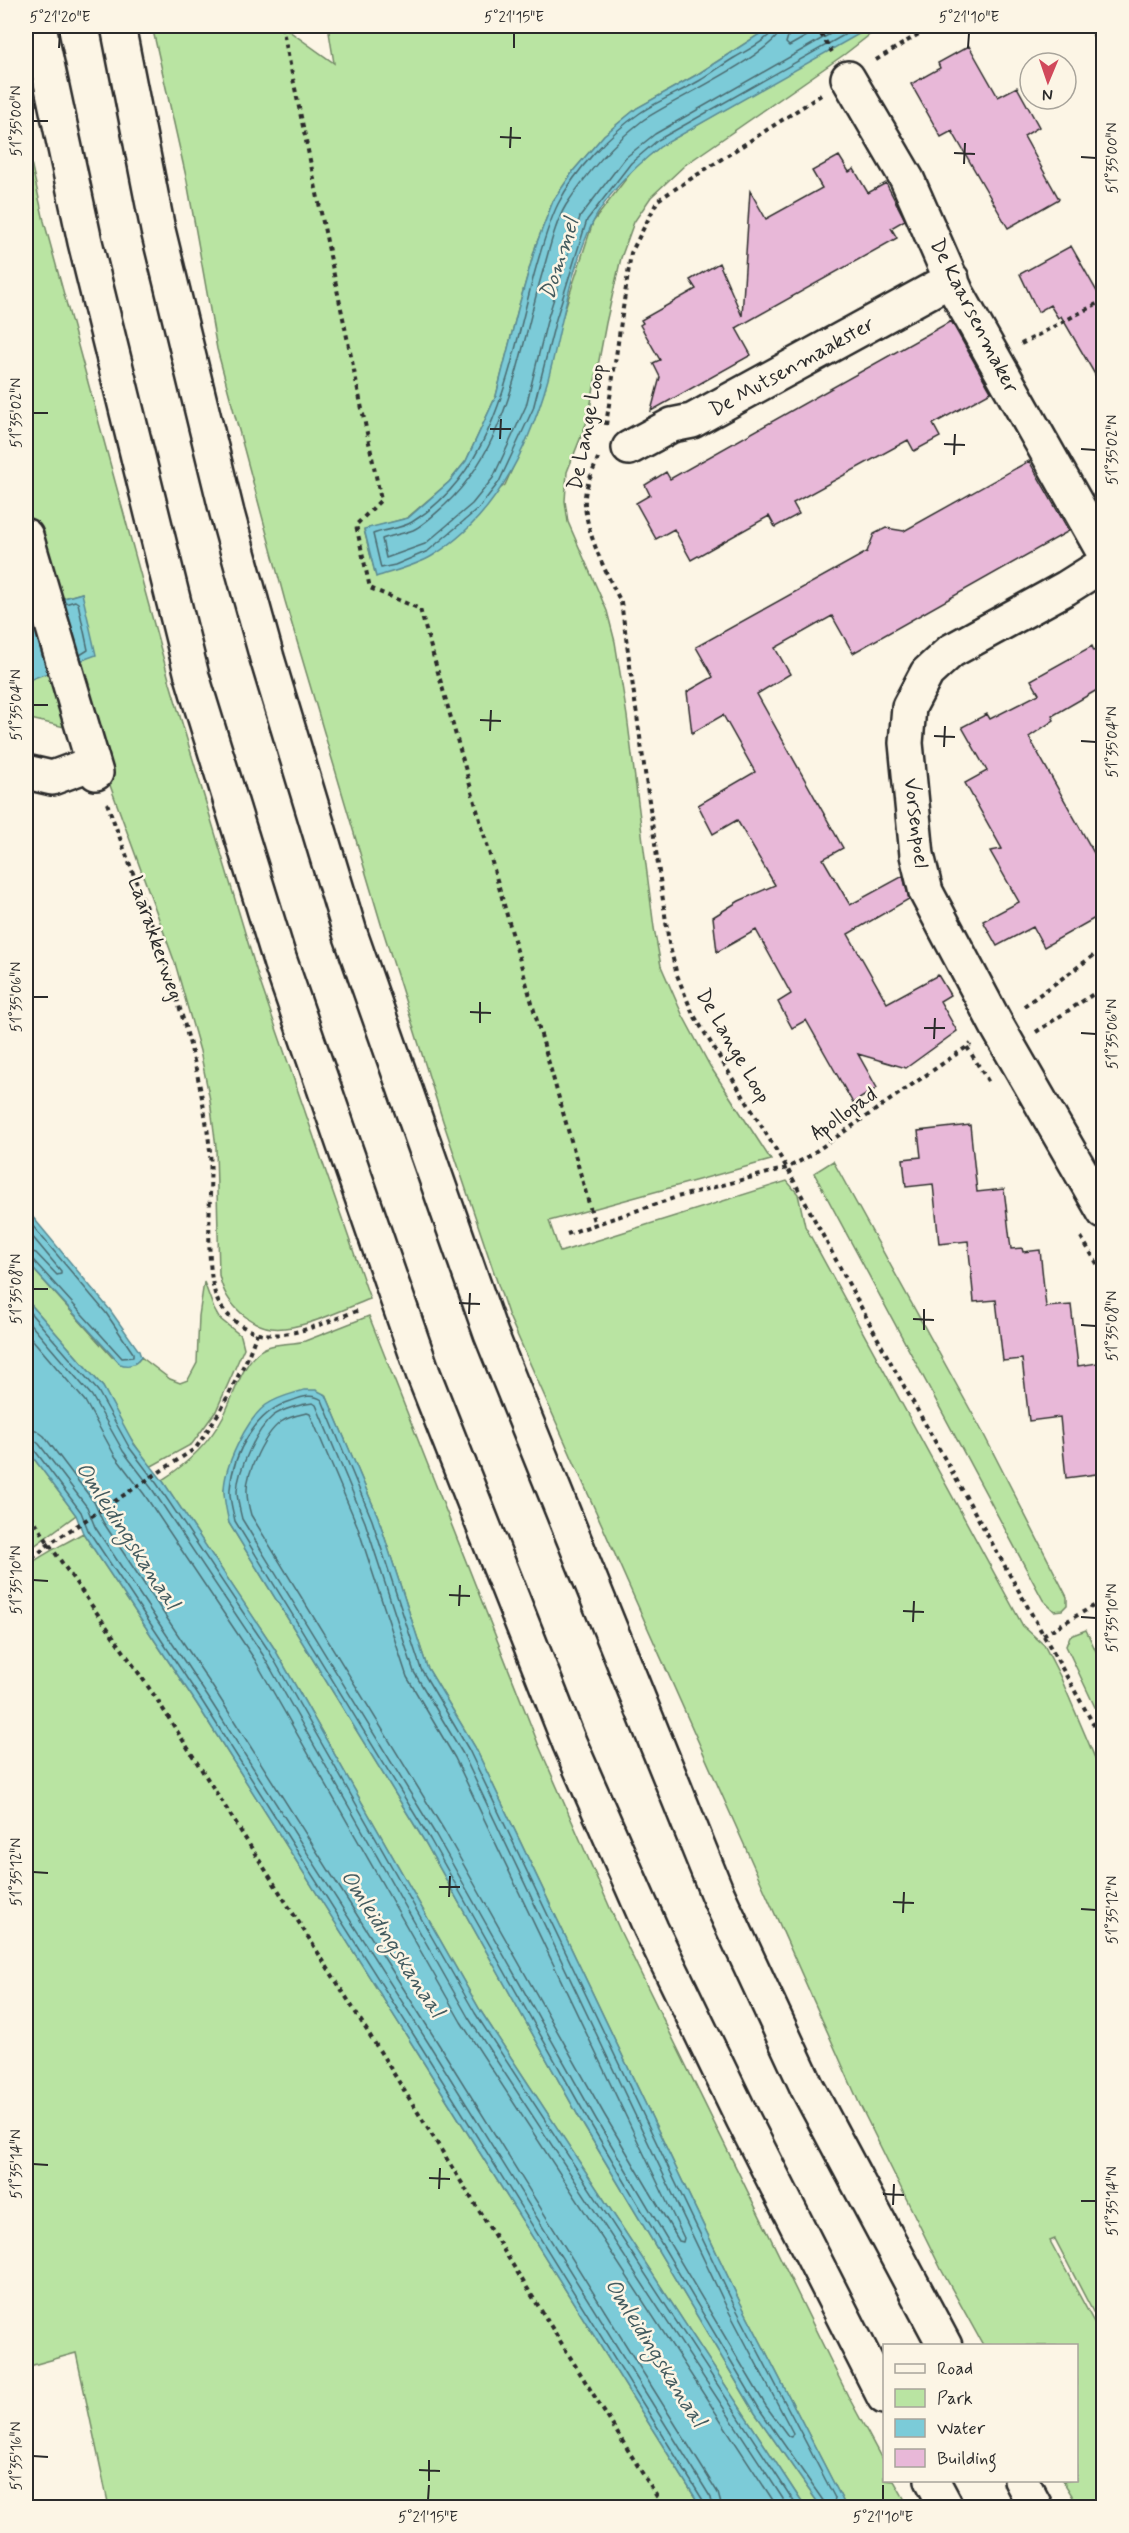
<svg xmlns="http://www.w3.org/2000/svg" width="1129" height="2533" font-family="Mynerve,sans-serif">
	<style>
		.green { fill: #b9e4a2; stroke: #728866; stroke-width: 1.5 }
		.water { fill: #7bcbd8; stroke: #5b8b93; stroke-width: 1.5 }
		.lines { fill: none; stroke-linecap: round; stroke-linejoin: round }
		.shore { stroke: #4b6b70; stroke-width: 1.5 }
		.building { fill: #e8b8d8; stroke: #2b2b2b; stroke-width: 1.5 }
		.minor-casing { stroke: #2b2b2b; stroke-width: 38 }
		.highway-casing { stroke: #2b2b2b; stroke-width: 38 }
		.path { stroke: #2b2b2b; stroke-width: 4; stroke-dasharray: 4.5 4.5; stroke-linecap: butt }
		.minor { stroke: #fcf5e5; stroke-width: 33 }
		.highway { stroke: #fcf5e5; stroke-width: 33 }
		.ticks { fill: none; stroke: #2b2b2b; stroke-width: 2 }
		.labels { text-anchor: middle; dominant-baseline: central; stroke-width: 5; stroke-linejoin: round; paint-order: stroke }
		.street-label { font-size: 21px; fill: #2b2b2b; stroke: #fcf5e5 }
		.water-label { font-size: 22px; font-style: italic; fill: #435b5f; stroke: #fcf5e5 }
		.neatline { fill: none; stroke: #2b2b2b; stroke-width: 2 }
		.ticks-label { font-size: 15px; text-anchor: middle; fill: #2b2b2b }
	</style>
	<rect width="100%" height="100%" fill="#fcf5e5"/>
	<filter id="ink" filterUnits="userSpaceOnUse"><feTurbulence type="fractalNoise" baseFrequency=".0167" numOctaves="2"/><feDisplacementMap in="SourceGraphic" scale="12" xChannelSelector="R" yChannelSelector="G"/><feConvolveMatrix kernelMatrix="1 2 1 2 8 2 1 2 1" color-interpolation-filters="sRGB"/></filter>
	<g filter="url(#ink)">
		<!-- green -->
		<path class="green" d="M152,26H282L334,63L328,26H772L698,74L637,108L604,135L574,170L553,201L536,245L518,309L496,396L466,461L449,482L407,518L364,530L376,576L505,485L538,411L561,321L593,222L635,167L661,146L830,49L873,26H881L845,54L685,165L651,197L634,222L621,258L606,323L588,419L567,472L565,501L568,522L607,611L615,642L627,716L654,928L661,966L682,1014L710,1066L771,1160L549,1221L560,1252L787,1181L798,1194L805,1226L1023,1626L1044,1645L1060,1676L1098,1765L1104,1809L1103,2331L1055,2239L1050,2241L1103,2339V2507H1079L1063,2481L1076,2480V2346L983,2345L942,2271L860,2105L508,1314L443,1121L381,924L285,601L217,349L187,181Z
			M26,140L44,221L170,683L258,976L370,1299C343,1309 299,1332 271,1328C260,1327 251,1321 242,1314C229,1302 223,1292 219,1275L216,1147L210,1100L200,1051L175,963L96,747L79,662L82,593L60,599L26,507Z
			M52,669L73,729L26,718V681Z
			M833,1161L982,1431L1067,1597V1605L1062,1610L1054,1611L1043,1600L814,1173Z
			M26,1261L112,1357L138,1361L141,1357L170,1379L180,1383L188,1380L197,1363L199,1316L204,1282L214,1309L219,1318L241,1336L244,1348L216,1411L192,1444L150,1467L127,1433L103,1387L26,1299Z
			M369,1316L539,1746L621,1933L848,2396L884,2463V2480L894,2481L909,2507H837L843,2501L740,2302L475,1747L427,1667L378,1517L326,1395L227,1475L224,1490L229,1523L425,1842L584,2126L755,2413L821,2507H805L480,2010L274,1648L162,1480C187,1464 210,1442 224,1415C234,1395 242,1364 260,1351C272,1342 291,1345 305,1341C326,1333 348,1324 369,1316Z
			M26,1448L76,1515L26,1552Z
			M83,1533L197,1704L417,2052L701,2507H109L76,2353L26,2367V1567C44,1553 63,1545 83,1533Z
			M1086,1630L1103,1666V1724L1066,1646L1070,1636Z"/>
		<!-- water -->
		<path class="water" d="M772,26H873L661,146C636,166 607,193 592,224C572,267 563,317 552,364C534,437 499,516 432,556C415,566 394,571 376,577L364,529L408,518L449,482L466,461L496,396L518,309L536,245L553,201L574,170L604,135L637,108L698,74Z
			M82,593L96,655L26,681V609Z
			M26,1209L110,1310L139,1351L141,1357C136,1365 128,1367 120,1364L26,1261Z
			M26,1299L103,1387L134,1444L162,1480L274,1648L480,2010L805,2507H701L417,2052L197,1704L83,1533L76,1515L26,1448Z
			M304,1390H316L326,1395L378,1517L427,1667L475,1747L740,2302L843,2501L837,2507H821L755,2413L584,2126L425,1842L229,1523C227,1513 224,1501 224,1491C224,1467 246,1420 266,1405C277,1397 291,1394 304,1390Z"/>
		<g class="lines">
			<!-- shore -->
			<path class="shore" d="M775,26C774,37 744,52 734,58C722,65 711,74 699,81C680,92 658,101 640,113C608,135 576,169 558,204C549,222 543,244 537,264C511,354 500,468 412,522C401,529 385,529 373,534L381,568L395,565L428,551L478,509L499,482L533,409L556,319L587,220L631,163L658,140L860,26
				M782,26C781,51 666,103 642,121C612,144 587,173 566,205C554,225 549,252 542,274C519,353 509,445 445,505C436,513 424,525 413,530C403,534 392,535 382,539L386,558L425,544L472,504L493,478L526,406L548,317L580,217L625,158L655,134L844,26
				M791,26L786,43L789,46L825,26
				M65,604L75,601L78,603L88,650L80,655
				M26,1218L106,1313L133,1353V1357L122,1358L33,1260L26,1258
				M26,1229L61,1271V1274L57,1275L36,1253L26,1250
				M26,1308L98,1391L129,1447L157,1484L269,1651L475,2013L798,2508
				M26,1319L92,1396L123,1451L152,1489L263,1655L468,2017L789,2508
				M26,1332L85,1401L115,1456L144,1494L255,1660L461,2022L778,2508
				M313,1403L316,1405L365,1522L414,1672L463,1754L727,2308L793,2433L791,2437L788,2436L766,2406L596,2119L436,1835L242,1519C240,1510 237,1500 237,1491C238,1470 257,1429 273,1416C283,1409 301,1404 313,1403Z
				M307,1413L310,1414L357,1525L407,1677L455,1758L684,2238L683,2242L679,2241L604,2114L444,1830L251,1515C249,1508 247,1500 247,1492C246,1473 265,1433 281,1422C288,1417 298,1415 307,1413Z
				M26,1429L36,1430L44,1436L94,1502L103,1522L216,1692L436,2040L718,2493L722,2508
				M26,1438L33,1439L39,1444L87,1507L95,1527L208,1697L429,2044L711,2498L713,2508
				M26,1445L33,1448L81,1512L88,1530L202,1701L422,2048L704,2502L705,2508
				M826,2508L824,2502L760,2410L590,2123L430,1839L235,1521C233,1511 229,1499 230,1489C233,1453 256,1411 291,1401C302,1397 312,1393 322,1400L372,1520L421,1669L469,1750L734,2305L835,2498L833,2508"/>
		</g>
		<!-- building -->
		<path class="building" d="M969,46L998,97L1017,87L1039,127L1024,136L1059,199L1008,228L952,131L941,137L911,84L940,68L938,63Z
			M839,156L849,172L854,169L868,193L886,183L905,220L891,228L897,238L736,328L751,355L651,411L660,377L653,363L660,360L640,325L643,323L641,320L696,289L690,280L719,263L742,316L750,191L766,219L822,188L812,171Z
			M1071,246L1104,304V390L1061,316L1058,318L1050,305L1038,312L1020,274Z
			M951,321L991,392L933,424L940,437L914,451L908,440L793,503L799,514L775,527L769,516L691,560L674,529L656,539L636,503L650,495L645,485L666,472L670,479Z
			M1029,461L1069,531L853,653L832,616L775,648L790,674L757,694L843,848L823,859L850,905L903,876L909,899L848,934L887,1003L938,975L950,995L940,1001L957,1031L906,1068L858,1054L877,1088L853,1103L806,1020L792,1028L778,1002L791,994L756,930L717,952L713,917L739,901L775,885L737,820L713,834L698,805L755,772L723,715L692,733L687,692L713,677L696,647L867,552L874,534L886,528L904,531Z
			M1104,645V686L1052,716L1054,720L1029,737L1104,871V913L1044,947L1033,927L997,946L983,921L1019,902L990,851L1002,849L965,783L987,771L962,727L987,714L990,719L1039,694L1031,680L1092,646L1094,651Z
			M970,1125L977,1192L1004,1189L1011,1249L1022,1248L1023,1252L1040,1250L1046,1307L1071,1305L1078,1366L1104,1362V1473L1066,1478L1060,1417L1029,1421L1022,1359L1003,1361L996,1300L974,1302L968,1241L939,1244L933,1184L906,1187L903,1159L921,1157L918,1131Z"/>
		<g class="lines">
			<defs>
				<path id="minor" d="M848,78L907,179L957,293L1104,553
					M629,448L672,425L692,421L952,279
					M26,536L96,773
					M1104,564L1066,588L951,651L927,673L909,707L906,743L917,855L926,892L997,1026L1104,1212
					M26,772L52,778L93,763"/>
				<path id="highway" d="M39,26L85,242L192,676L280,961L423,1373L569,1742L651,1929L743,2119L884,2397
					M118,26L158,230L227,513L267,658L351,936L491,1334L717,1893L807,2087L945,2346
					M932,2480L947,2508
					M1021,2480L1036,2508"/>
			</defs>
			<!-- minor casing -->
			<use href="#minor" class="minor-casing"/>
			<!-- highway casing -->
			<use href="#highway" class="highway-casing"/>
			<!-- path -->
			<path class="path" d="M282,26L381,500L356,525L370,588L420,609L595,1225
				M816,26L832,52
				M1089,26L1104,53
				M876,60L932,26
				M1021,344L1104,300
				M606,425L631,253L658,200L821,95
				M598,458C594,469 589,479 586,490C579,521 607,575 621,602L669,943L677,975L692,1012L787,1168L886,1354L1104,1743
				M107,803C148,916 197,1030 210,1151C213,1188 201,1282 222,1308C261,1358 314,1325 360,1310
				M1024,1006L1104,948
				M1036,1032L1104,987
				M967,1047L988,1081
				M567,1234L677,1197L787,1168L806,1158L971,1044
				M1081,1237L1104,1275
				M26,1507L49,1544L156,1698L338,1984L664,2508
				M26,1564L49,1544L196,1448L220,1411L247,1359L257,1333
				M1043,1635L1104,1600"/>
			<!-- minor -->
			<use href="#minor" class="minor"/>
			<!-- highway -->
			<use href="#highway" class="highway"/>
		</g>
	</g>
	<!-- ticks -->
	<path class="ticks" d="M59,48L60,33M514,48V33M968,48L969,33M33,121H48M500,137L521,138M510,148L511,127M954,153L975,154M1081,157L1096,158M964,164L965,143M33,413H48M490,429H511M500,439L501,419M944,444L965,445M1081,449L1096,450M954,455L955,434M33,705H48M480,720L501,721M490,731L491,710M934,736L955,737M1081,741L1096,742M944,747L945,726M33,997H48M470,1012L491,1013M480,1023V1002M924,1028H945M1081,1033L1096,1034M934,1039L935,1018M33,1289H48M459,1303L480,1304M469,1314L470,1293M913,1319L934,1320M1081,1325L1096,1326M924,1330V1309M33,1580L48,1581M449,1595L470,1596M459,1606L460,1585M903,1611L924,1612M1081,1617L1096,1618M913,1622L914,1601M33,1872L48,1873M439,1887H460M449,1897L450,1876M893,1902L914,1903M1081,1909L1096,1910M903,1913L904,1892M33,2164L48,2165M429,2178L450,2179M439,2189L440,2168M883,2194L904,2195M1081,2201H1096M893,2205L894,2184M33,2456L48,2457M419,2470L440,2471M429,2481V2460M428,2500L429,2485M883,2500V2485"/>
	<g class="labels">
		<!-- street labels -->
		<g class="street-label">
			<text transform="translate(974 316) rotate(63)">De Kaarsenmaker</text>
			<text transform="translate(792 367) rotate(-29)">De Mutsenmaakster</text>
			<text transform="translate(587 427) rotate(-79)">De Lange Loop</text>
			<text transform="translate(916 823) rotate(83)">Vorsenpoel</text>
			<text transform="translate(155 938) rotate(71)">Laarakkerweg</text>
			<text transform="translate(733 1046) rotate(60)">De Lange Loop</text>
			<text transform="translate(844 1114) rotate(-35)">Apollopad</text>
		</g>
		<!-- water labels -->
		<g class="water-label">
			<text transform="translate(560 259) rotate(-72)">Dommel</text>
			<text transform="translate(127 1536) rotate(57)">Omleidingskanaal</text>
			<text transform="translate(392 1944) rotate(57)">Omleidingskanaal</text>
			<text transform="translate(655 2353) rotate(58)">Omleidingskanaal</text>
		</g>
	</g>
	<!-- margin -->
	<rect width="1129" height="2533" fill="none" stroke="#fcf5e5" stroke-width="66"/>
	<!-- legend -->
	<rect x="883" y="2344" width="195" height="138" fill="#fcf5e5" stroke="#a8a49b" stroke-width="1.5"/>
	<rect x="895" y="2364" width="30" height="9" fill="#fcf5e5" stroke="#a8a49b" stroke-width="1.5"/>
	<text x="937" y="2374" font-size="18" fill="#2b2b2b">Road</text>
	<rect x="895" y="2389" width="30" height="18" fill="#b9e4a2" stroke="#a8a49b" stroke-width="1.5"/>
	<text x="937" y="2404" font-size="18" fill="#2b2b2b">Park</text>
	<rect x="895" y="2419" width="30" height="18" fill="#7bcbd8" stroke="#a8a49b" stroke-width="1.5"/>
	<text x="937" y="2434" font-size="18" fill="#2b2b2b">Water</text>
	<rect x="895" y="2449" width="30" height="18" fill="#e8b8d8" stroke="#a8a49b" stroke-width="1.5"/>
	<text x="937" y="2464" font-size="18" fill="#2b2b2b">Building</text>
	<!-- north arrow -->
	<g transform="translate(1048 81) rotate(182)"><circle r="28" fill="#fcf5e5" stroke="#a8a49b" stroke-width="1.5"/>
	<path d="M0-4.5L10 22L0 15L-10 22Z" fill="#d1495b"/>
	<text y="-9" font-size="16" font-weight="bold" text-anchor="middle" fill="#2b2b2b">N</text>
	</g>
	<rect x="33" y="33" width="1063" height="2467" class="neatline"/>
	<g class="ticks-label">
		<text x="60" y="22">5°21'20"E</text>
		<text x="514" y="22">5°21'15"E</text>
		<text x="969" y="22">5°21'10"E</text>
		<text transform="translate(16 121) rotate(-90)" y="5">51°35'00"N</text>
		<text transform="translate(1112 158) rotate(-90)" y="5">51°35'00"N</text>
		<text transform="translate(16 413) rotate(-90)" y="5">51°35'02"N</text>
		<text transform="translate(1112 450) rotate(-90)" y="5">51°35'02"N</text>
		<text transform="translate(16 705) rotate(-90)" y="5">51°35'04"N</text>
		<text transform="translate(1112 742) rotate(-90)" y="5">51°35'04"N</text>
		<text transform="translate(16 997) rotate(-90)" y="5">51°35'06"N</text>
		<text transform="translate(1112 1034) rotate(-90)" y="5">51°35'06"N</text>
		<text transform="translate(16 1289) rotate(-90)" y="5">51°35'08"N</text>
		<text transform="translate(1112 1326) rotate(-90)" y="5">51°35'08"N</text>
		<text transform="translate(16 1580) rotate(-90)" y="5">51°35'10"N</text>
		<text transform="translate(1112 1618) rotate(-90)" y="5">51°35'10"N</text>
		<text transform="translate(16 1872) rotate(-90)" y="5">51°35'12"N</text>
		<text transform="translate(1112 1910) rotate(-90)" y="5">51°35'12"N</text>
		<text transform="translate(16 2164) rotate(-90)" y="5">51°35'14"N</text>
		<text transform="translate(1112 2201) rotate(-90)" y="5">51°35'14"N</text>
		<text transform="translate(16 2456) rotate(-90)" y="5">51°35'16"N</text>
		<text x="428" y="2522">5°21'15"E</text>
		<text x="883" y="2522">5°21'10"E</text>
	</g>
</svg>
